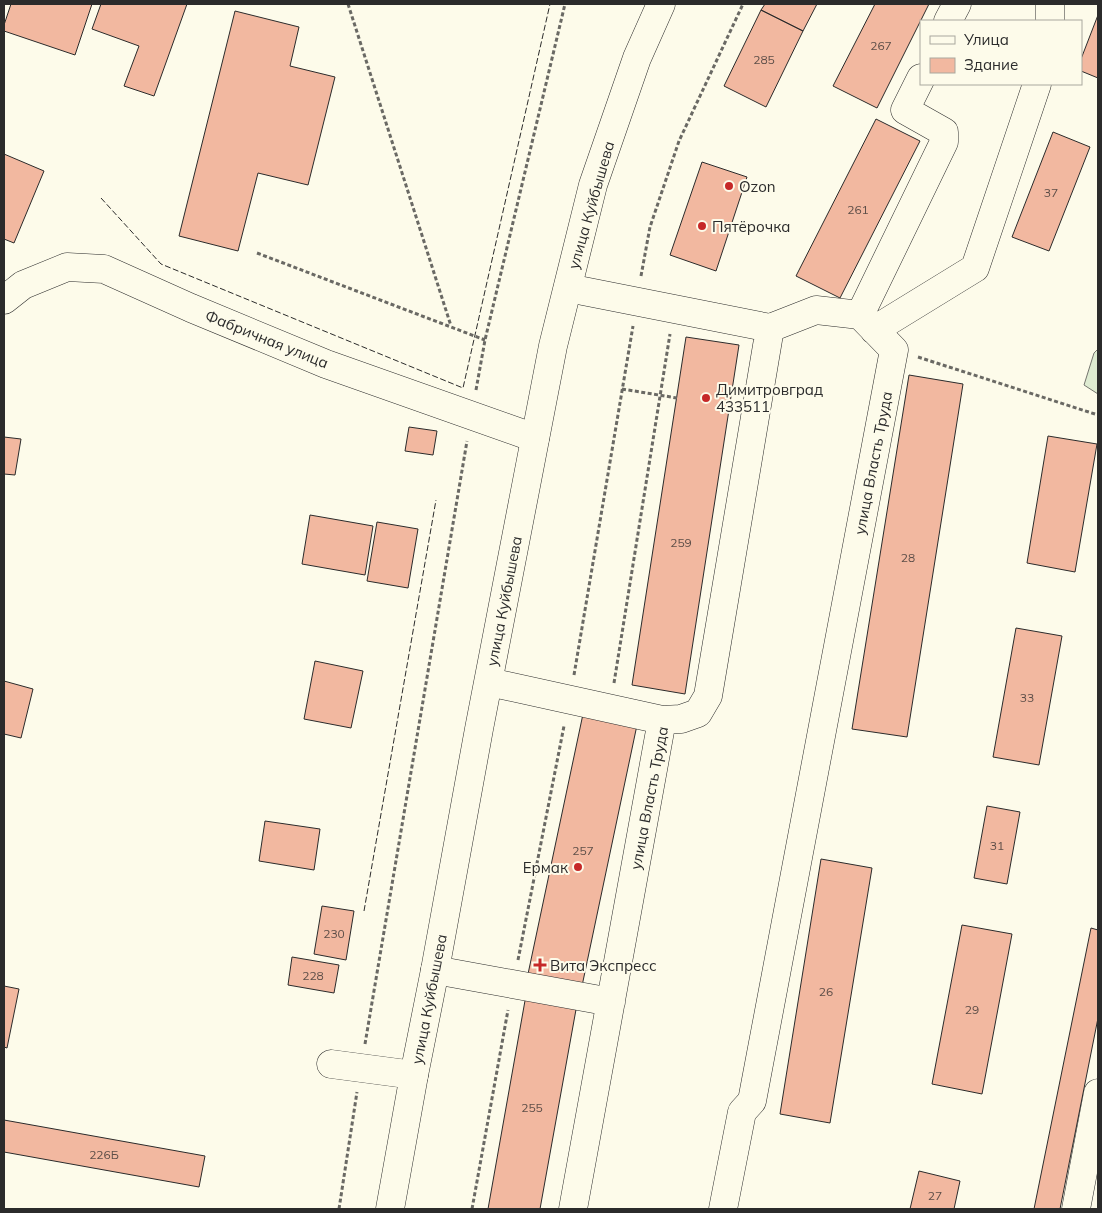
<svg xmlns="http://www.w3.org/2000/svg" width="1102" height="1213" font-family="Mulish,sans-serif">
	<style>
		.green { fill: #deebd1; stroke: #74746e }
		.building { fill: #f2b8a0; stroke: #2b2b2b }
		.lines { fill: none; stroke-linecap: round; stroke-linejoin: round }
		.minor-casing { stroke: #2b2b2b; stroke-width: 29 }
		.major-casing { stroke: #2b2b2b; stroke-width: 29 }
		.path { stroke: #6a6964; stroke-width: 3; stroke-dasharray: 4 2.5; stroke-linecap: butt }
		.minor { stroke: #fdfbea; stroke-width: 28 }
		.major { stroke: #fdfbea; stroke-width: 28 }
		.fence { stroke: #2b2b2b; stroke-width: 1; stroke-dasharray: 6 2.5; stroke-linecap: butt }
		.poi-dot { fill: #c62828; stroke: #fdfbea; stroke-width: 2 }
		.labels { text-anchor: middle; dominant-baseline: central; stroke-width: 4; stroke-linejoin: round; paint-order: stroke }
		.number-label { font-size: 12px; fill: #5d4e48 }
		.poi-label { font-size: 15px; fill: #2b2b2b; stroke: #fdfbea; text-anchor: start }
		.street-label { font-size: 15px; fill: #2b2b2b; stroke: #fdfbea }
	</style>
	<rect width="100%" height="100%" fill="#fdfbea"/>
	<!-- green -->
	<path class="green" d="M1098,349V394L1084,385L1094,353Z"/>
	<!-- building -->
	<path class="building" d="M11,4H92L75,55L4,31V25Z
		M101,4H187L154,96L124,86L139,46L92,29Z
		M765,4H817L803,31L761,10Z
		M875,4H929L877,108L833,86Z
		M761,10L803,31L766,107L724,86Z
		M235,11L299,27L290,66L335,77L308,185L258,173L238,251L179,236Z
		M1098,15V78L1081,71V59Z
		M876,119L920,141L840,298L796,276Z
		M1053,132L1090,147L1049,251L1012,237Z
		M4,154L44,171L14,243L4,239Z
		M702,162L747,177L716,271L670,255Z
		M686,337L739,345L685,694L632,685Z
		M909,375L963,384L907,737L852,729Z
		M409,427L437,431L433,455L405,451Z
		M1048,436L1097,444L1075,572L1027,563Z
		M4,437L21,439L15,475L4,474Z
		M310,515L373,526L365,575L302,564Z
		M377,522L418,529L408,588L367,581Z
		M1016,628L1062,636L1039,765L993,757Z
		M315,661L363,671L351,728L304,719Z
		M4,681L33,689L21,738L4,734Z
		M583,714L637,725L582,986L528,974Z
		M987,806L1020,812L1007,884L974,878Z
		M265,821L320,829L314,870L259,861Z
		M821,859L872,868L830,1123L780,1114Z
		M322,906L354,911L346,960L314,954Z
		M962,925L1012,934L982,1094L932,1084Z
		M1091,928L1098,930V1018L1060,1209H1034Z
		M292,957L339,965L334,993L288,985Z
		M4,986L19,989L7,1048L4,1047Z
		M526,995L577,1004L540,1209H488Z
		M4,1120L205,1156L199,1187L4,1152Z
		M919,1171L960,1181L954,1209H910Z"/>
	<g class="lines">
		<defs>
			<path id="minor" d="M948,21L957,4
				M1050,21V4
				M568,288L770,328L816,310L860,315
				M4,300L23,285L67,267L104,269L191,308L326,364L535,438
				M860,315L944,142V132L905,110L921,78
				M874,330L975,268L1037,84
				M489,682L662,720
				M435,970L611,1002
				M331,1064L414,1075
				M573,1209L662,720L681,719L698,713L708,696L770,328
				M723,1209L742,1112L752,1101L894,350L860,315
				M1076,1209L1098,1093"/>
			<path id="major" d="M390,1209L414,1075L435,970L479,729L553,346L593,185L637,58L661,4"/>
		</defs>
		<!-- minor casing -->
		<use href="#minor" class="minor-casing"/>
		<!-- major casing -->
		<use href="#major" class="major-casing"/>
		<!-- path -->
		<path class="path" d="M348,4L451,326
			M257,253L485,340
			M641,276L650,227L679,141L743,4
			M918,357L1098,415
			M622,389L677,398
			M476,390L485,340L565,4
			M574,675L633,326
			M614,683L670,334
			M518,960L564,726
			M365,1044L467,441
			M339,1209L357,1092
			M472,1209L508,1010"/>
		<!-- minor -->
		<use href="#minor" class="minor"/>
		<!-- major -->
		<use href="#major" class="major"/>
		<!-- fence -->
		<path class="fence" d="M101,198L161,264L463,388L550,4
			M364,911L436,500"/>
	</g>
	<!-- markers -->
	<g class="poi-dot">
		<circle cx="729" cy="186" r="5"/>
		<circle cx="702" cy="226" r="5"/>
		<circle cx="706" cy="398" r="5"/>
		<circle cx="578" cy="867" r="5"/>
		<path d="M537.5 957.5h5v5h5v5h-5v5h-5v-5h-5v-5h5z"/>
	</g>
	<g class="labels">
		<!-- number labels -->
		<g class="number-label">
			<text x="881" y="45">267</text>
			<text x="764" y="59">285</text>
			<text x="1051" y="192">37</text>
			<text x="858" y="209">261</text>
			<text x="681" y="542">259</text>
			<text x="908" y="557">28</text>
			<text x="1027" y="697">33</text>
			<text x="997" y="845">31</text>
			<text x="583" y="850">257</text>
			<text x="334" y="933">230</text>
			<text x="313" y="975">228</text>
			<text x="826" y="991">26</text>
			<text x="972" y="1009">29</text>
			<text x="532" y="1107">255</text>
			<text x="104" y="1154">226Б</text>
			<text x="935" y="1195">27</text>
		</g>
		<!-- poi labels -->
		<g class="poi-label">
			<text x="739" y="186">Ozon</text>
			<text x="712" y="226">Пятёрочка</text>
			<text x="716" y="389">Димитровград<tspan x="716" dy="17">433511</tspan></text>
			<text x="568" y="867" text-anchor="end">Ермак</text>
			<text x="550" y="965">Вита Экспресс</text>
		</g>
		<!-- street labels -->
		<g class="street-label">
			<text transform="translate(591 205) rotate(-74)">улица Куйбышева</text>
			<text transform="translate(267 339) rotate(22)">Фабричная улица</text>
			<text transform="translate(873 463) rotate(-79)">улица Власть Труда</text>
			<text transform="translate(504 601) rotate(-79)">улица Куйбышева</text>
			<text transform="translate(649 798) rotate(-79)">улица Власть Труда</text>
			<text transform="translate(429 999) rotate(-79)">улица Куйбышева</text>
		</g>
	</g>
	<!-- border -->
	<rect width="1102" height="1213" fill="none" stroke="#2b2b2b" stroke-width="10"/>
	<!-- legend -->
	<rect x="920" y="20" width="162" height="65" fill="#fdfbea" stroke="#a9a89e"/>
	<rect x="930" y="36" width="25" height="8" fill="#fdfbea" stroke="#a9a89e"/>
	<text x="964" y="45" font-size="15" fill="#2b2b2b">Улица</text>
	<rect x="930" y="58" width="25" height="15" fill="#f2b8a0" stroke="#a9a89e"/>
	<text x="964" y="70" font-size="15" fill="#2b2b2b">Здание</text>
</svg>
